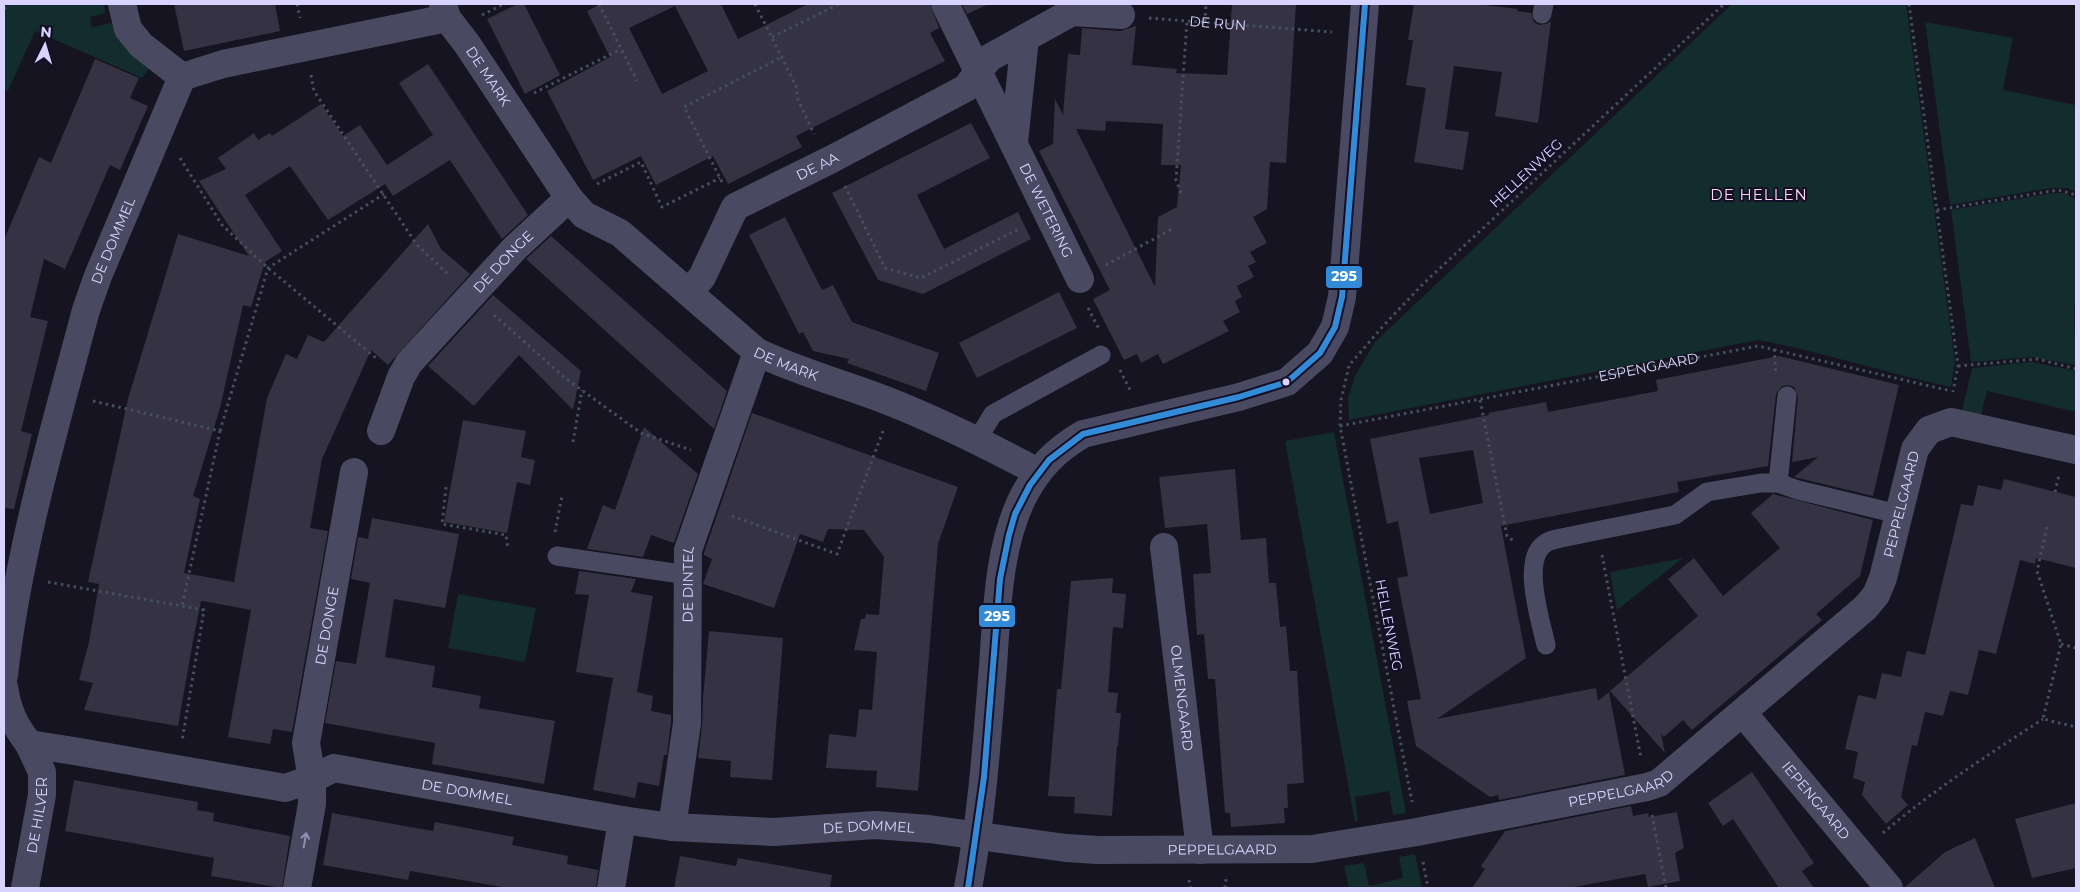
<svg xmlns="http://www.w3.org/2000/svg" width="2080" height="892" font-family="Montserrat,sans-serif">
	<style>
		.green { fill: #132c2d }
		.building { fill: #343243; fill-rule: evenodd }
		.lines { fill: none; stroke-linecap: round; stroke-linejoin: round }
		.path { stroke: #44505f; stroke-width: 3; stroke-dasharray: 2.5 4; stroke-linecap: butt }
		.lane { stroke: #4a4962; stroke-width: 19 }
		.street { stroke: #4a4962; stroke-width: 28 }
		.bus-1-casing { stroke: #130f26; stroke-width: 10 }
		.bus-1 { stroke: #338bd7; stroke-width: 6 }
		.oneway { stroke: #928eb0 }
		.bus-dot { fill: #d9d4ff; stroke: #130f26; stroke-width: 2 }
		.labels { text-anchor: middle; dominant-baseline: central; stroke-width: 4; stroke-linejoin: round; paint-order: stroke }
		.street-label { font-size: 14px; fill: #d9d4ff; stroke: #130f26 }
		.neighbourhood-label { font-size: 15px; letter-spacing: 1px; fill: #ffd6f0; stroke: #130f26 }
		.line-badge { stroke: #130f26; stroke-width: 2 }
		.badge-label { font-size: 14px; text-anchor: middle; font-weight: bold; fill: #fff }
	</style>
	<rect width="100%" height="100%" fill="#161421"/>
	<!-- green -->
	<path class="green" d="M4,4H104L105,13L90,17L92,27L116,22L151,66L142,78L35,31L8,91L4,89Z
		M1732,4H1906L1955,362L1951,387C1886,373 1823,352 1758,340L1349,420L1348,398L1355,376L1375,342Z
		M1925,22L2013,38L2003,90L2076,105V192L2067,188H2051L1950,205Z
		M2054,193H2063L2076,199V297L2074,310L2076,365L2032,357L1971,362L1951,210Z
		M2032,362L2076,371V412L1987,391L1981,415L1962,411L1972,368Z
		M1334,432L1406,813L1393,815L1389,791L1355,797L1358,821L1355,822L1285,441Z
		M1683,558L1617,610L1610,572Z
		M458,594L536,608L525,662L448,648Z
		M1415,854L1422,888H1349L1344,866L1364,863L1369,886L1403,878L1399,857Z"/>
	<!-- building -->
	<path class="building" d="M174,4H275L280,31L184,51Z
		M518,4H524L560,75L525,94L487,19Z
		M601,4H721L738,39L808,4H930L939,28L930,33L945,61L796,136L802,147L728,184L713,156L656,185L641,156L593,180L547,91L610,57L587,11ZM675,6L708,71L662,94L629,28Z
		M962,4H989L967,14Z
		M1232,4H1296L1286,163L1270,162L1267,209L1253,217L1267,243L1250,252L1256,262L1248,266L1254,277L1237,286L1242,297L1235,301L1240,312L1223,321L1229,331L1163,364L1158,354L1141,363L1137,354L1124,360L1093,299L1110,290L1039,151L1053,144L1055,99L1063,115L1068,54L1080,55L1082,28L1120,31L1136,26L1132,65L1177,69L1176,73L1227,75ZM1106,121L1163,124L1161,165H1181L1177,207L1158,217L1155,287L1076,129L1105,131Z
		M1414,4H1477L1518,9L1517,11L1531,13L1534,22L1539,25L1546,24L1551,21L1538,123L1495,116L1502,72L1454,66L1445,129L1469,132L1463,170L1414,162L1426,88L1406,85L1413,40H1408Z
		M95,59L139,78L130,98L148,106L120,170L110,165L65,269L44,259L30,317L48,321L21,431L32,434L14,509L4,508V240L39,157L51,163Z
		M428,64L528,215L502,239L450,160L393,196L385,184L328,220L290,166L245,195L282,251L265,262L251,307L243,305L220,408L193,496L200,499L184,573L234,582L267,398L286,354L297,359L308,335L324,342L428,224L441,249L470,274L388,365L371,350L322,459L310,528L328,531L292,732L273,729L270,744L228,737L251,610L203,601H201L193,641L178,726L84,710L93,683L79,680L89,642L99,584L88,582L128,399L178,234L249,256L199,181L226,169L218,158L254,133L258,140L270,133L272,136L321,104L343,136L360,125L387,165L433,135L399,83Z
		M971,123L990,158L917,195L944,249L1018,212L1031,239L923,294L878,280L832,193Z
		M785,217L822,290L833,285L852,322L939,353L926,391L847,363L849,359L813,351L803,332L799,334L749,235Z
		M551,236L727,391L714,429L526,259Z
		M1059,292L1077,328L977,378L959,343Z
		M493,295L581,371L573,410L519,355L474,406L428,366Z
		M1779,356L1899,385L1873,496L1794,477L1818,457L1792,462L1798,397L1794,387L1788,385L1782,386L1776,394L1768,466L1677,482L1679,492L1501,526L1526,658L1437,719L1596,688L1598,701L1609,692L1625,775L1499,800L1498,795L1490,797L1416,746L1407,701L1421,699L1397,578L1408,576L1398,521L1387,524L1370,439L1489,415L1488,413L1546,402L1548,412L1658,391L1656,380ZM1473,450L1483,503L1430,514L1419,458Z
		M752,413L958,487L938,544L918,791L876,787L877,771L826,768L829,734L856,737L859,709L872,710L877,652L854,650L861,619H865L866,614L879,615L884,557L864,530L828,529L823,542L800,534L774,608L703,584L712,559L704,555V553Z
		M463,420L526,431L521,457L535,460L530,485L517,482L507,533L444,522Z
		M644,427L698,474L674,543L651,535L643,557L587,549L603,505L615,510Z
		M1235,469L1241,540L1266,538L1269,583H1276L1280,627L1286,626L1290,671H1297L1304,783L1287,784L1288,808H1284L1285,823L1231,827L1230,813H1225L1215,679H1208L1204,634L1197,635L1193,574L1211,573L1207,524L1165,528L1159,477Z
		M2004,479L2076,497V568L2036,558L2035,564L2020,560L1996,654L1979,650L1968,695L1950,691L1943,716L1925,712L1917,746L1912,745L1901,797L1908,805L1886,824L1862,795L1865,782L1853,778L1858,752L1845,749L1858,695L1876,699L1882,673L1901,677L1907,651L1925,655L1961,504L1973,506L1978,485L2001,490Z
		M1773,494L1873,520L1860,576L1816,614L1822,620L1692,730L1683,720L1664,737L1661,734L1665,753L1610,691L1698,616L1668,579L1694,558L1723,596L1780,548L1751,513Z
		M372,518L459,534L445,608L394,599L385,657L435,666L432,687L481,696L479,708L555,721L544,784L432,764L435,743L325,723L336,661L356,664L370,583L351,579L358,537L368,539Z
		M579,571L636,579L631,592L653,596L637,692L653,696L651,711L671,715V722L667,755H664L659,786L638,782L635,798L593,790L613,678L576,672L589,595L575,594Z
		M1113,578L1112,593L1126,594L1123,628L1113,627L1108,692L1118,693L1116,713H1121L1118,746H1117L1112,816L1074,813L1075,797L1048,796L1057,689H1061L1071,581Z
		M709,631L783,638L772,780L730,777L731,761L698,758L702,725L703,698Z
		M1752,772L1814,863L1802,871L1814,888H1779L1733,819L1723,826L1708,803Z
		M74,780L198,802L197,810L214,813L213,821L290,836L282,888L211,876L214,858L65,831Z
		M2076,803V868L2032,878L2015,819Z
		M1631,806L1633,816L1648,813L1649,817L1677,812L1684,848L1675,853L1680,881L1648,887L1645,874L1569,888H1472L1485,869L1481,866L1505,831Z
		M332,813L433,831L435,822L514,837L512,845L568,856L567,864L598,870L596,888H508L410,871L408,880L323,865Z
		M1975,838L1995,888H1904L1945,852Z
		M680,856L736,866L738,858L832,875L830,888H674Z"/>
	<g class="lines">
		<!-- path -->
		<g class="path">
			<path d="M297,4L300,18"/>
			<path d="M599,4L637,81"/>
			<path d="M755,4L796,86L798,100L814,134"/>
			<path d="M1909,4L1958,366L1953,392"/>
			<path d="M4,9L8,4"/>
			<path d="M482,15L504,4"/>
			<path id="s1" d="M1149,18L1332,32"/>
			<path d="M1205,22L1206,4"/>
			<path d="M772,37L839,4"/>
			<path d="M311,75L314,91L417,245L450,276"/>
			<path d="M534,93L621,49"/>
			<path d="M180,158L222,225L268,268L377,359"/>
			<path d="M722,182L684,107L782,57"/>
			<path d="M597,184L641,162L662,207L720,178"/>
			<path d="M845,186L885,268L921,278L1021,228"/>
			<path d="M1181,193L1176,180L1187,21"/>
			<path d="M1937,210L2058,190L2076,195"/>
			<path d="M1106,265L1174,228"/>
			<path d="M1088,308L1099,329"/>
			<path d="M494,315L565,378L641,433L691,450"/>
			<path d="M1774,349L1776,374"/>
			<path d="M1351,363L1384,325L1423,284L1724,4"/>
			<path d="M1349,366L1341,400L1340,426L1412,802"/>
			<path d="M1958,366L2038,359L2076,369"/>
			<path d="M1120,370L1131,392"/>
			<path d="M1480,400L1507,536L1515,542"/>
			<path d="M93,401L220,431L182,606"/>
			<path id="s2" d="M1340,426L1758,346L1951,391"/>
			<path d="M220,431L268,268L384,194"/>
			<path d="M573,442L582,390"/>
			<path d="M446,487L442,524L506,535L508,549"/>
			<path d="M2055,492L2059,475"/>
			<path d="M732,516L837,554L883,431"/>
			<path d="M2047,527L2037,571L2061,644L2043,719L2076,727"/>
			<path d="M555,532L562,496"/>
			<path d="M1602,555L1641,758"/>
			<path d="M48,582L204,610L182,741"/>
			<path d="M2061,644L2076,648"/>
			<path d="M1652,815L1666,888"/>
			<path d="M1883,833C1933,790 1988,755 2043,719"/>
			<path d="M1423,862L1428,888"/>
			<path d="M1189,880L1191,888"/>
			<path d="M1225,888L1226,879"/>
		</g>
		<!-- lane -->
		<path class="lane" d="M1542,14L1544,4
			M977,440L993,414L1101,355
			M1778,483L1787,396
			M557,556L688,575
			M1546,645C1541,622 1520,558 1546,543C1550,540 1557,539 1561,538L1675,515L1707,492L1761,483H1778L1798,490L1898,514"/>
		<!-- street -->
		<g class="street">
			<path d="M122,4L128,29L141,45L182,77"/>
			<path id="s3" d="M443,4L447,18L467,44L569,198L584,215L620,233L757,352C801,373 848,385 893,403C943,423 991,447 1038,472"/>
			<path id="s4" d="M945,4L1080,279"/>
			<path d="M1014,142L1025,38"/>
			<path id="s5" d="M689,292L702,277L735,207L832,159L966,88L989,58L1072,12L1121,15"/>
			<path id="s6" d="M381,431L401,377L409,363L515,248L569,198"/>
			<path id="s7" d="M1164,547L1200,850"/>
			<path id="s8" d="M4,675C18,552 54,431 86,310L98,276L182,77L223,64L447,18"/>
			<path id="s9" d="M4,687C8,712 14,724 29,744L74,751L285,788L312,779L334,768L622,820L672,827L774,832L875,825L929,829L1066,848L1098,850L1312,849L1417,832L1647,787L1659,783L1865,608L1876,595L1883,578L1915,449L1929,430L1951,422L2076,450"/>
			<path id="s10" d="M1743,713L1889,888"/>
			<path id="s11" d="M672,827L687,723L688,550L757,352"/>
			<path id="s12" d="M25,888L42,795V772L29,744"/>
			<path id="s13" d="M297,888L312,804V779L306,743L354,472"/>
			<path d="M611,888L622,820"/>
			<path d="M968,888C982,815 987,740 993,666C997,611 998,545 1024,495C1039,467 1056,450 1083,434L1239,397L1287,382L1320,353L1335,327L1342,297L1365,4"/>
		</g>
		<defs>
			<path id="bus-1" d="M968,888L984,777L1000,579L1009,535L1015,514L1030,485L1049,460L1083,434L1239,397L1287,382L1320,353L1335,327L1342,297L1365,4"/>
		</defs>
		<!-- bus-1 casing -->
		<use href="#bus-1" class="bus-1-casing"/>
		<!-- bus-1 -->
		<use href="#bus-1" class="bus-1"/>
	</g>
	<!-- one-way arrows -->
	<defs><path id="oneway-shaft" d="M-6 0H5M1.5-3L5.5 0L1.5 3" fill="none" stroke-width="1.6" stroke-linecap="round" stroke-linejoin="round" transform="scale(1.25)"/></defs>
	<use class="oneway" href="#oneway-shaft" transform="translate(305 840) rotate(-80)"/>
	<!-- markers -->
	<circle class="bus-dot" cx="1286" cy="382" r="4.5"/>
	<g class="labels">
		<!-- street labels -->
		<g class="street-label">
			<text stroke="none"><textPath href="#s1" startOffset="69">DE RUN</textPath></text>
			<text stroke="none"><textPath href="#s3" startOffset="86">DE MARK</textPath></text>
			<text stroke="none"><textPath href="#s5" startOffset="189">DE AA</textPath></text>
			<text transform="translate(1526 173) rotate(-43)">HELLENWEG</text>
			<text stroke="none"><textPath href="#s4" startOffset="230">DE WETERING</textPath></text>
			<text stroke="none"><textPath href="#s8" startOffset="449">DE DOMMEL</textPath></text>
			<text stroke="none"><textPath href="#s6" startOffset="212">DE DONGE</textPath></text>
			<text stroke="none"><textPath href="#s3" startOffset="508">DE MARK</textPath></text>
			<text stroke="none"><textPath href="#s2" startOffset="314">ESPENGAARD</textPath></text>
			<text stroke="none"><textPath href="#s9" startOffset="2096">PEPPELGAARD</textPath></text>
			<text stroke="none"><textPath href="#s11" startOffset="244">DE DINTEL</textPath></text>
			<text stroke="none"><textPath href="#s13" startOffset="266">DE DONGE</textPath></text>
			<text transform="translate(1389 625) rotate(79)">HELLENWEG</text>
			<text stroke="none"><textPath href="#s7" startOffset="152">OLMENGAARD</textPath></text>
			<text stroke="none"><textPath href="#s9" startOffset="1676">PEPPELGAARD</textPath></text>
			<text stroke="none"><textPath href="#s9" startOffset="511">DE DOMMEL</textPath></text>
			<text stroke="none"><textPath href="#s10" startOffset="114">IEPENGAARD</textPath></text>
			<text stroke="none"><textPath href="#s12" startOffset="74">DE HILVER</textPath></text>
			<text stroke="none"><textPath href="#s9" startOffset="916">DE DOMMEL</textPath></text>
			<text stroke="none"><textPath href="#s9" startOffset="1271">PEPPELGAARD</textPath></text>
		</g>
		<!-- neighbourhood labels -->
		<g class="neighbourhood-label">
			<text x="1759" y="194">DE HELLEN</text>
		</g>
	</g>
	<g class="line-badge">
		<rect x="1325" y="265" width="38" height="24" rx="5" fill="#338bd7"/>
		<rect x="978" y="604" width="38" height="24" rx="5" fill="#338bd7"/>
	</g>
	<g class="badge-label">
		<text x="1344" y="281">295</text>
		<text x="997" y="621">295</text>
	</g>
	<!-- border -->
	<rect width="2080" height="892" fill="none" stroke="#d9d4ff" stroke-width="10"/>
	<!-- north arrow -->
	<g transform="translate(45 45) rotate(5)" stroke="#130f26" stroke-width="4" paint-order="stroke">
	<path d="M0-4L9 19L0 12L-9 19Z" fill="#d9d4ff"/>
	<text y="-8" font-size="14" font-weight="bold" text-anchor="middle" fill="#d9d4ff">N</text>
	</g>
</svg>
